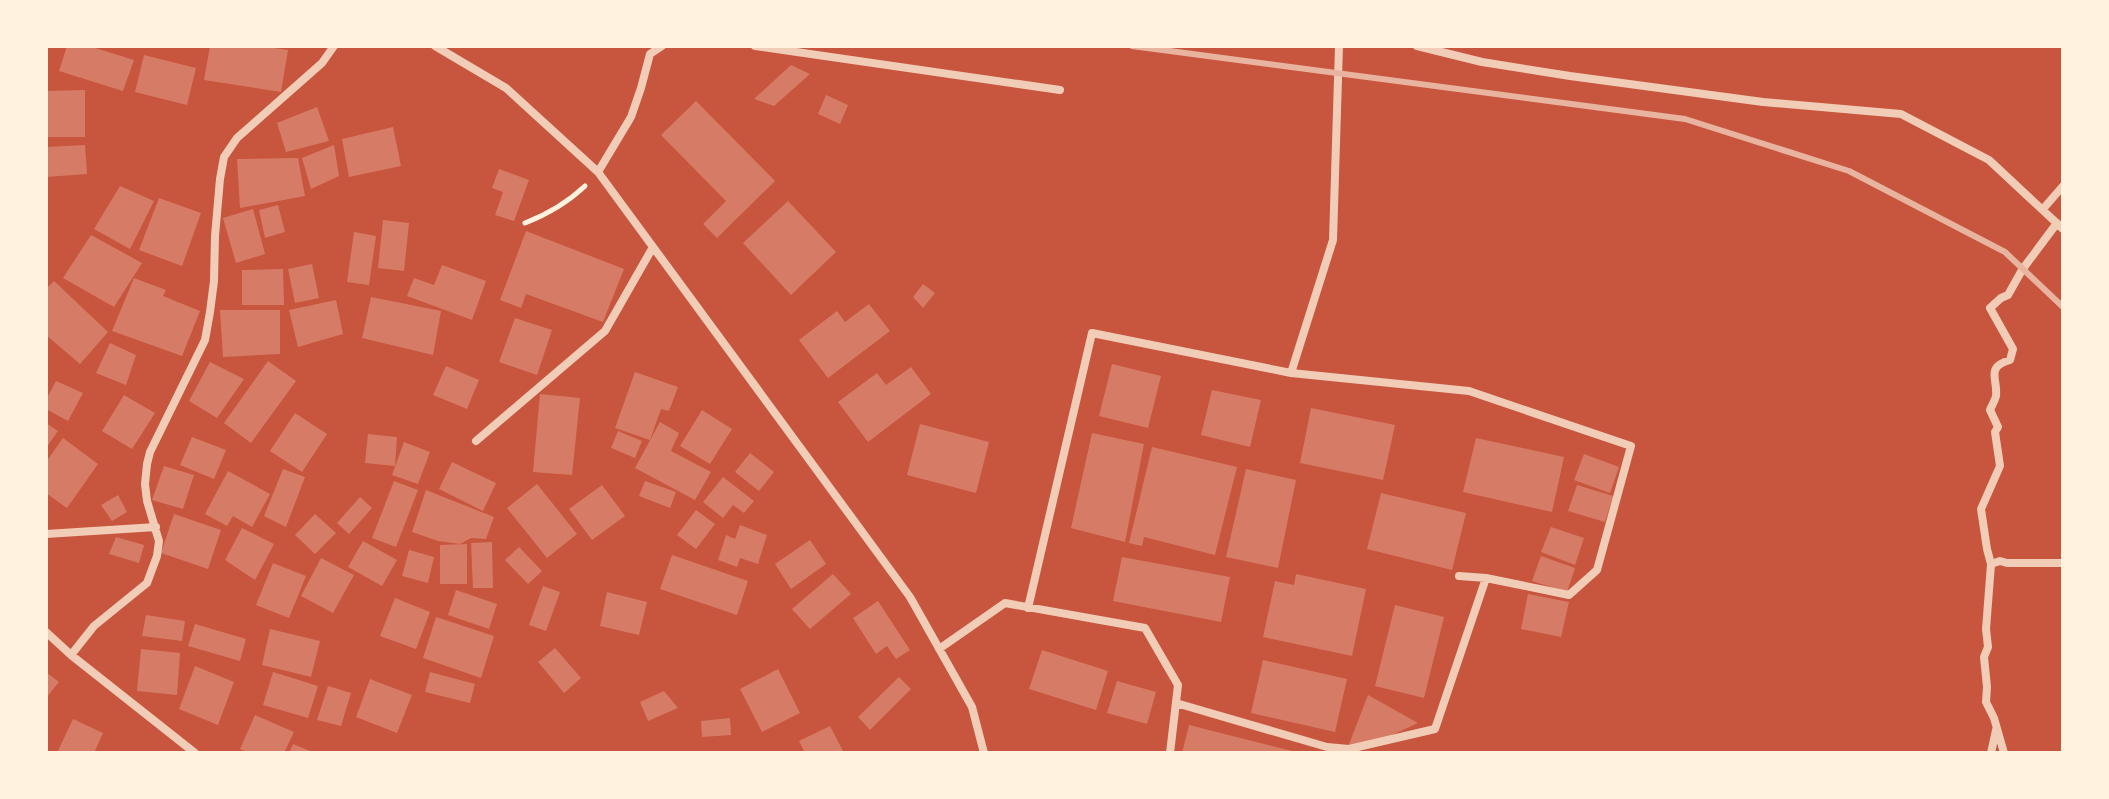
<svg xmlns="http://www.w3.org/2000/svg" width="2109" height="799" font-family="'Sofia Sans Condensed',sans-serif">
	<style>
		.building { fill: #d67c66 }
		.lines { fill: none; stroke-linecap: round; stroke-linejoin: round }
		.path { stroke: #fff3e0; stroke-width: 5 }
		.minor { stroke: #f1ccb7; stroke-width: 8 }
		.rail { stroke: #e9b49f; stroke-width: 6 }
	</style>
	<rect width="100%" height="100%" fill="#c8553d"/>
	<!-- building -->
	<path class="building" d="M67,46H89L134,60L123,91L59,71Z
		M210,46H260L288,50L281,92L204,80Z
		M144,55L196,68L187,105L135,92Z
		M791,65L810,74L774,106L754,99Z
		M85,90V137H46V91Z
		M826,95L848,105L840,124L818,114Z
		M696,101L775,181L717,238L703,224L726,201L661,135Z
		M317,107L329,141L286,152L277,123Z
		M393,127L401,166L349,177L342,139Z
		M85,145L87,174L46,177V147Z
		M334,145L339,176L311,189L302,158Z
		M298,158L305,196L240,208L237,159Z
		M499,169L529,180L514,221L495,215L503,192L492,188Z
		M120,186L154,201L130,249L94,229Z
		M159,198L201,213L182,266L139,250Z
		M788,201L836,252L791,295L743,243Z
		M278,205L285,232L265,238L259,210Z
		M253,209L265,254L236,263L223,218Z
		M383,220L409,223L404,271L378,268Z
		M526,231L624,269L603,322L526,294L521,308L500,300Z
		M354,232L376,236L369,285L347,282Z
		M91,235L142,263L114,307L63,278Z
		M312,264L319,298L295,303L288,269Z
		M442,265L486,281L472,320L407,296L414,278L434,285Z
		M283,269L284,305H242V270Z
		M134,278L166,290L163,296L200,311L182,356L112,331Z
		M54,281L108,332L80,364L46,335V289Z
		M923,284L935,293L923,308L913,297Z
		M371,297L441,311L433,355L362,338Z
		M336,300L343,334L298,347L289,310Z
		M869,304L890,331L828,378L799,340L837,311L845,322Z
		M220,310H280V354L223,357Z
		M515,318L552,330L537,375L499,362Z
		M110,343L136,355L126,385L96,373Z
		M268,361L296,381L251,443L224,423Z
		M210,362L244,379L217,418L189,401Z
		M1112,364L1161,376L1148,428L1099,416Z
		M446,366L479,380L467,409L433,395Z
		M911,367L931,394L868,442L838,402L877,373L886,385Z
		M635,372L678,387L669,411L661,409L650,440L615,428Z
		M56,381L83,393L68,421L46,409V400Z
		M1212,390L1261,400L1250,447L1201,435Z
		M540,394L580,398L572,475L533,472Z
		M124,395L155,413L132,449L102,431Z
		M1311,408L1395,425L1383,480L1300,463Z
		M702,410L732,429L710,464L680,446Z
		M295,413L327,434L302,472L270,451Z
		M660,422L679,433L671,451L711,472L695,500L635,468Z
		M46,423L58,431L46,448Z
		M920,424L989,442L976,493L907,475Z
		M618,431L642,441L635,458L611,448Z
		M1092,433L1144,444L1125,542L1071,528Z
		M368,434L397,437L395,466L365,463Z
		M192,437L226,450L214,479L180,465Z
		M63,438L98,464L67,508L46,493V462Z
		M1476,438L1564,457L1552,512L1463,492Z
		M404,442L430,452L418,484L392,475Z
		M1152,447L1237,467L1215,555L1144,537L1142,546L1129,543Z
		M750,453L774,472L759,491L735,472Z
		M1584,454L1619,467L1610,493L1574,480Z
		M452,462L496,483L483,511L439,489Z
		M164,466L194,475L183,509L152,500Z
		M283,469L305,477L286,527L264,516Z
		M1246,469L1296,480L1278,568L1226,557Z
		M228,471L270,494L252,527L233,516L227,526L205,514Z
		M723,477L754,501L744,513L733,505L723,518L703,502Z
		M394,481L418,490L396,547L372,538Z
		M645,481L676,492L670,508L639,496Z
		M537,484L577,534L547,558L507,508Z
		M602,485L625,516L592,540L569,509Z
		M1577,485L1613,496L1605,522L1568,511Z
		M426,490L494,517L486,539L471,538L460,544L438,541L412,532Z
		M1381,493L1466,513L1452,570L1367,549Z
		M118,495L127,512L112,521L101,505Z
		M360,497L372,508L349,534L337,523Z
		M696,510L715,524L696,549L677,535Z
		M174,514L221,530L208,569L161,553Z
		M315,514L336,533L315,554L295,535Z
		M740,525L767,535L758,564L740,558L737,567L718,560L726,535L735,539Z
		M1551,527L1584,538L1575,565L1541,552Z
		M242,528L274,544L255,580L225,560Z
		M116,537L144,545L139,563L109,554Z
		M810,540L826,564L791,589L775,564Z
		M363,541L397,560L382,586L348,567Z
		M492,542L493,588H473L471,543Z
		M467,544V584H440V545Z
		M519,547L542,571L528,584L505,560Z
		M409,550L434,557L428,583L402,576Z
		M672,555L748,581L737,615L660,589Z
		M1541,556L1575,568L1567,592L1532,581Z
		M1122,557L1230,577L1221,622L1113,601Z
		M321,558L354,575L333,613L301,596Z
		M273,563L306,576L289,618L256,605Z
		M833,574L851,594L810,629L792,609Z
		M1296,574L1366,589L1352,656L1263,637L1275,581L1294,585Z
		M543,586L560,592L546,631L529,625Z
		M456,590L497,604L489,629L448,615Z
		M607,592L647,602L639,635L600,626Z
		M1528,594L1569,602L1561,637L1521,629Z
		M395,598L430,612L416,649L380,636Z
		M878,601L910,650L896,659L887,646L876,654L853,618Z
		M1395,605L1444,617L1424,698L1375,686Z
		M146,615L185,621L182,641L142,636Z
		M436,617L494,636L481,678L423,658Z
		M195,624L246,639L240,661L188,646Z
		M270,629L320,641L311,677L262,665Z
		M555,648L581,678L564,693L538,662Z
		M141,649L180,653L177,695L137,691Z
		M1042,650L1108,671L1096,710L1029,689Z
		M1263,660L1347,679L1335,732L1251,713Z
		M195,666L234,682L218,725L179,709Z
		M778,669L800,713L762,732L740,689Z
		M46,672L59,682L46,698Z
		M273,672L318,686L308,718L263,705Z
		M430,672L475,684L470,703L425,692Z
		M899,677L911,689L870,730L858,717Z
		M370,679L412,695L397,733L356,717Z
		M1117,681L1156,692L1147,724L1107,713Z
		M328,686L351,693L341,726L317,720Z
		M664,691L678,708L648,721L640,702Z
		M1368,695L1418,723L1379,741L1348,747Z
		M255,715L294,732L284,753H248L240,749Z
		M730,718L731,735L702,737L701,721Z
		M73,719L103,733L94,753H57Z
		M1189,725L1296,752V753H1182Z
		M830,726L844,753H805L799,741Z
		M293,744L315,753H289Z"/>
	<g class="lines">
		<!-- path -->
		<path class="path" d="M525,223C548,214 567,203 585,186"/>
		<!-- minor -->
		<path class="minor" d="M435,46L506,88L598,172L910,597L972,707L984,753
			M755,46L1060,90
			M1417,46L1482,62L1570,76L1763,102L1901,114L1989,160L2063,229
			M598,172L631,117L641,88L650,54L662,46
			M2043,209L2063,186
			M1291,373L1333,240L1339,46
			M476,441L605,331L653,247
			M46,534L156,527
			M1991,564L1987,549L1981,509L2000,466L1995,432L1998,427L1990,410C1992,405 1995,401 1996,396C1998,379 1985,367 2010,360L2013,349L1990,308L2001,298L2008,295L2022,270L2057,223
			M1028,608L1092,333L1291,373L1469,391L1631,446L1597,570L1569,595L1486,578
			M46,632L71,655L195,753
			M939,649L1005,603L1145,628L1178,685L1170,753
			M71,655L94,626L147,583L157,556L159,541L147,501L145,484L147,464L150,452L205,340L210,312L214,281L215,236L220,179L224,157L237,138L322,63L334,46
			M1176,703L1327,747L1349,749L1435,729L1486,578L1459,576
			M1991,753L1996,730
			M2004,753L1994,718L1986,702L1987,687L1984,657L1988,647L1986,629L1991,564L2000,561L2007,563H2063"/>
		<!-- rail -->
		<path class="rail" d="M1132,46L1685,119L1849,171L2005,252L2063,307"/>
	</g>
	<!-- border -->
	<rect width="2109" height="799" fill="none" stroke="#fff3e0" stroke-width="96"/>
</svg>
